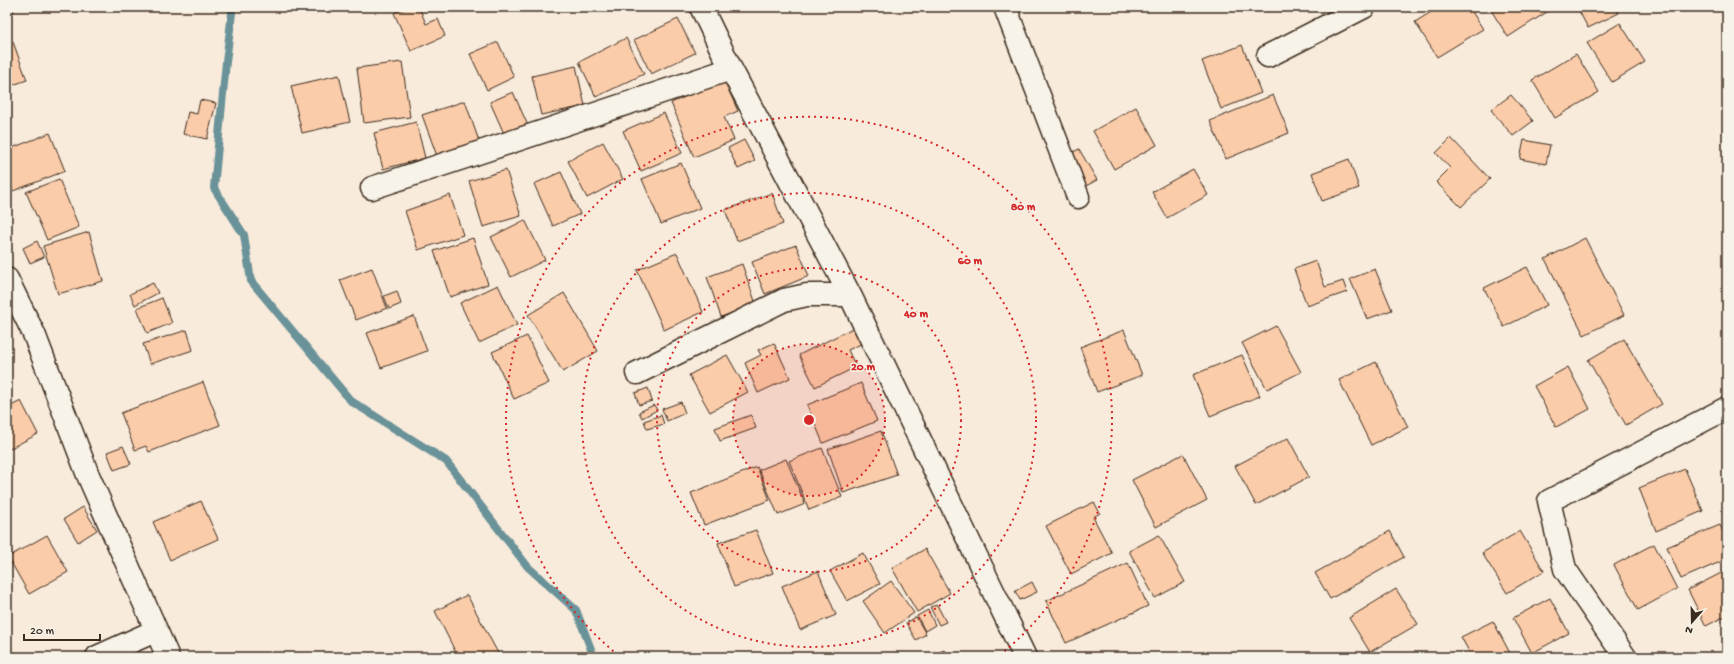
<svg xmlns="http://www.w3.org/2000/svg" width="1734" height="664" font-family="'Gochi Hand',sans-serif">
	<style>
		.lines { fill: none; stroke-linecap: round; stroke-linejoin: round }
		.stream { stroke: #6b9299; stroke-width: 8 }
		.building { fill: #fbcca9; stroke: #3b2a1e }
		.minor-casing { stroke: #3b2a1e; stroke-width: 25 }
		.minor { stroke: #f7f3e8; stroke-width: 22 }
		.ring { fill: none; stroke: #d62828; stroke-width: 2; stroke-dasharray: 2 4 }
		.centre { fill: #d62828; stroke: #f7f3e8; stroke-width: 2 }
		.ring-label { font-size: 12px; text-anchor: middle; font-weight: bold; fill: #d62828; stroke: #f7f3e8; stroke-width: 3; stroke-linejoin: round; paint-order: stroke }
	</style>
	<rect width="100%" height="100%" fill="#f8ebdb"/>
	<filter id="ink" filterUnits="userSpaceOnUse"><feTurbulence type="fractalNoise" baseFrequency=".025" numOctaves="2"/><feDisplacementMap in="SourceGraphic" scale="8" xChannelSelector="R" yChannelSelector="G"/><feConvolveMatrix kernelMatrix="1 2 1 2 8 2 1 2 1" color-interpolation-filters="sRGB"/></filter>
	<g filter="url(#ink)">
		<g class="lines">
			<!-- stream -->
			<path class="stream" d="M231,7L232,13L226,62L214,188L244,235L251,281L351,401L446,461L528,567L576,610L594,657"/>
		</g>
		<!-- building -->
		<path class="building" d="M7,7H11L14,12L7,16Z
			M409,7H419L426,24L438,19L445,36L411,51L394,13Z
			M1439,7H1469L1483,29L1437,57L1415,22Z
			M1489,7H1548L1550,10L1508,37Z
			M1577,7H1616L1619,13L1588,28Z
			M678,19L695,53L651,74L634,40Z
			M1620,23L1645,62L1612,82L1587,43Z
			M626,38L644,74L596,97L579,62Z
			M13,42L27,80L7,87V44Z
			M498,42L514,77L487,90L470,54Z
			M1242,45L1261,93L1221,109L1202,61Z
			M1576,54L1599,92L1555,118L1532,80Z
			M402,62L410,117L364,123L357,68Z
			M576,66L585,106L541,115L532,76Z
			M339,75L350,122L302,133L291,86Z
			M724,80L738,111L724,117L734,140L694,157L671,103Z
			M513,92L529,128L506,138L490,102Z
			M1273,95L1289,133L1226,159L1210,121Z
			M1511,95L1533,121L1513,136L1491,110Z
			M200,100L216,103L207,139L183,134L188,112L197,114Z
			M465,101L479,141L437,156L422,115Z
			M1136,107L1157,145L1114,169L1093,131Z
			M664,113L682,153L641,171L623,131Z
			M416,122L425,158L383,169L374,133Z
			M50,133L65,171L13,191L7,174V150Z
			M1451,138L1490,179L1461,207L1436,182L1450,168L1436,153Z
			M744,140L755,161L738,169L728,148Z
			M1524,140L1550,145L1546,164L1520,159Z
			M603,142L623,179L587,198L568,161Z
			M1079,149L1097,180L1084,187L1066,156Z
			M1349,159L1359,188L1322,201L1312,173Z
			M681,163L700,208L661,224L642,179Z
			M1193,169L1208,195L1167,218L1152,192Z
			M506,170L521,216L483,227L469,181Z
			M561,172L580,214L553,226L534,184Z
			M59,179L79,227L47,240L26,192Z
			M772,193L783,224L737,241L725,210Z
			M450,195L463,235L418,250L405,211Z
			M1727,204V216L1722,207Z
			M525,220L545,260L511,277L491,237Z
			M89,232L103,281L58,294L43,246Z
			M473,238L488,284L450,297L434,251Z
			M1585,238L1624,315L1584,335L1545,259Z
			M37,241L44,257L30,263L23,248Z
			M796,245L809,276L765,294L752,262Z
			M677,253L703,312L664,330L637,270Z
			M1316,261L1325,287L1343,281L1347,292L1307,306L1294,269Z
			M742,264L756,304L721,317L707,277Z
			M1527,267L1547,305L1504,327L1484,288Z
			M372,268L387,308L356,320L340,280Z
			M1375,269L1392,310L1367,319L1350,279Z
			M153,283L158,293L135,305L130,294Z
			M498,285L517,325L479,343L460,303Z
			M397,291L401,304L389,309L384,296Z
			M564,293L598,351L563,372L528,315Z
			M162,298L172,323L147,333L137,308Z
			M414,316L427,351L381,368L367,333Z
			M1276,326L1301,372L1267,389L1242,343Z
			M853,328L861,344L848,350L856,367L815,387L799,355Z
			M187,330L193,350L150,364L143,344Z
			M1124,330L1142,375L1097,392L1080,347Z
			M527,336L549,383L514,399L492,352Z
			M1624,339L1662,404L1626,425L1588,360Z
			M774,343L790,378L758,393L745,363L761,355L758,350Z
			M727,355L748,392L710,412L689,375Z
			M1242,355L1260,396L1210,416L1193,375Z
			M1376,362L1408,427L1371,445L1339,380Z
			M1568,367L1590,409L1556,427L1534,386Z
			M203,382L220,425L149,452L146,446L135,450L121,413Z
			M861,383L877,421L823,443L807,405Z
			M648,388L652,401L639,405L635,393Z
			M21,401L38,434L7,450V408Z
			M681,402L685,413L667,421L662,409Z
			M654,405L657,410L642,418L639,412Z
			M661,415L664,424L647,429L644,421Z
			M751,415L756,428L720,441L715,428Z
			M881,431L897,475L843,493L828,449Z
			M1288,438L1309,477L1256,505L1235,466Z
			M123,446L131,464L114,470L107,452Z
			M822,448L842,497L809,510L789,461Z
			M1183,454L1207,500L1156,527L1132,480Z
			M786,459L805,504L778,515L759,470Z
			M757,467L770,500L704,525L691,493Z
			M1685,469L1703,511L1656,531L1639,488Z
			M201,501L218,539L170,560L153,522Z
			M1094,502L1100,513L1093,517L1112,553L1071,574L1046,526Z
			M83,507L97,530L78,542L64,519Z
			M1720,525L1727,541V559L1681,579L1667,547Z
			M756,530L773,573L734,587L718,543Z
			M1390,531L1404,557L1330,599L1315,573Z
			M1520,531L1544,571L1507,593L1482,553Z
			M47,535L68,572L29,594L8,557Z
			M1159,535L1185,582L1155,598L1129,551Z
			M1654,544L1677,589L1638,610L1614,565Z
			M925,549L950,593L917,612L892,568Z
			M863,553L880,584L847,601L830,571Z
			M1128,563L1148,606L1066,643L1046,601Z
			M1727,570V615L1706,626L1688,590Z
			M818,571L836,615L800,630L782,586Z
			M891,581L914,613L885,633L863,601Z
			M1032,582L1037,592L1020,600L1015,591Z
			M1396,589L1418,624L1370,652L1349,618Z
			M467,595L500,657H458L435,611Z
			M1550,598L1569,633L1532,653L1513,618Z
			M937,605L946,622L939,625L930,607Z
			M928,610L935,625L925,631L917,616Z
			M916,617L926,634L916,640L906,623Z
			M1493,621L1512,657H1472L1461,637Z
			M944,650L947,657H929Z"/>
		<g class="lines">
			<defs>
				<path id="minor" d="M701,7L731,69L850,295L1025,657
					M1005,7L1078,197
					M1268,56L1364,7
					M372,188L731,69
					M7,279L34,334L88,475L168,657
					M637,373L784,300L807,295H850
					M97,657L155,631
					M1625,657L1565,569L1549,501L1727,408"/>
			</defs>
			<!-- minor casing -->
			<use href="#minor" class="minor-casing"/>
			<!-- minor -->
			<use href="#minor" class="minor"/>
		</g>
	</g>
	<!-- distance rings -->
	<circle cx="809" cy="420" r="76" fill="#d62828" fill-opacity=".12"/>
	<g class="ring">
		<circle cx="809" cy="420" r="76"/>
		<circle cx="809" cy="420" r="152"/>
		<circle cx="809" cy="420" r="227"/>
		<path d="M618 655A303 303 0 1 1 1000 655"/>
	</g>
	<circle cx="809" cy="420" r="6" class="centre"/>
	<g class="ring-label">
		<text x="1023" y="210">80 m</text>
		<text x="970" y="264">60 m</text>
		<text x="916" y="317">40 m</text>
		<text x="863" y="370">20 m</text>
	</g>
	<!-- margin -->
	<rect width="1734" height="664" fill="none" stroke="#f7f3e8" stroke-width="24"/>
	<rect x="12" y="12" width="1710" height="640" fill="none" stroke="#3b2a1e" stroke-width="1.5" filter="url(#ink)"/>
	<!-- north arrow -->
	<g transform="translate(1692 622) rotate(200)" stroke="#f7f3e8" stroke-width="3" paint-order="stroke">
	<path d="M0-3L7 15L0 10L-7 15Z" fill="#3b2a1e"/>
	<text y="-6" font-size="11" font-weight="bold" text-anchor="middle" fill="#3b2a1e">N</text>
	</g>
	<!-- scale -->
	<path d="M24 634v6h76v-6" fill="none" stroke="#3b2a1e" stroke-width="2"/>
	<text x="30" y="634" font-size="12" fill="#3b2a1e" stroke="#f7f3e8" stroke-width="3" paint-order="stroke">20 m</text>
</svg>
